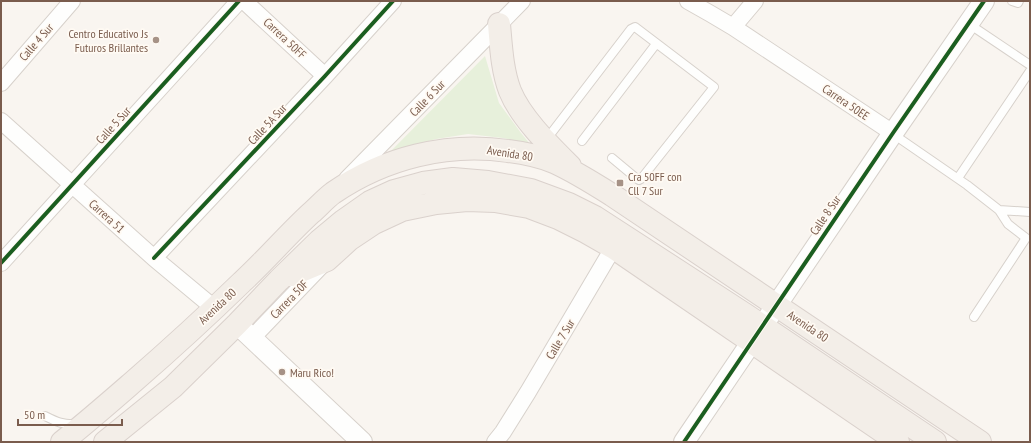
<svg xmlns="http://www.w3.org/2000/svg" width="1031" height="443" font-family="'PT Sans Narrow',sans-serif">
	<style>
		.green { fill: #e7f0db }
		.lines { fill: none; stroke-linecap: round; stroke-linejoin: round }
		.service-casing { stroke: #d7d1cb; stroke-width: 10 }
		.minor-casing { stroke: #d7d1cb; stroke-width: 18 }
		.tertiary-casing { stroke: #d7d1cb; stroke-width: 22 }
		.primary-casing { stroke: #dad1cc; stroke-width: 24 }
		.service { stroke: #fefefd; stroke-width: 8 }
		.minor { stroke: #fefefd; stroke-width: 16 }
		.tertiary { stroke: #fefefd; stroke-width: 20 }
		.primary { stroke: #f3eee8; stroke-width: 22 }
		.cycleway-casing { stroke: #fffaf3; stroke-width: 6 }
		.cycleway { stroke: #1b5e20; stroke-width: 4 }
		.poi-dot { fill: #a69286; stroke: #fffaf3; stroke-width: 1.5 }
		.labels { text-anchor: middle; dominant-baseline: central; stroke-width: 3.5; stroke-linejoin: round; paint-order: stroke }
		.poi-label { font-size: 12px; fill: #7a5c4d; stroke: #fffaf3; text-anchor: start }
		.street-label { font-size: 12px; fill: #7a5c4d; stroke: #fffaf3 }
	</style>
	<rect width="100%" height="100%" fill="#f9f5f0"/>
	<!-- green -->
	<path class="green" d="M485,56L499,103L521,133L530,144L503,138L468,134L436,139L417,144L386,156Z"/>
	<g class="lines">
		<defs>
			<path id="service" d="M1012,1L1018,3L1019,1
				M969,24L1030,65
				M893,134L967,185L999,210L1008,224L1026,238L974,317
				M546,140L631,29L635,27L714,87L641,179L639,180L636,178L612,158
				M582,141L656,44
				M958,178L1030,71
				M999,210L1030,212
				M45,416C57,422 63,425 77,424"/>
			<path id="minor" d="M244,1L325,76
				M688,1L711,14L733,27L893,133
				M733,27L755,1
				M1,83L72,1
				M1,121L154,258L214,308
				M347,179L522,1
				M154,258L325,76L393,1
				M1,263L239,1
				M252,338L323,264
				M495,442L503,432L528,392L619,238"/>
			<path id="tertiary" d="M237,324L362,442
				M684,442L893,133L984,1"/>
			<path id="primary" d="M499,24C501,46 502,70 510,91C521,118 549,145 570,166
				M291,275L327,260L350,239L374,223L402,210L436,203L467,200L495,201L529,207L558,218L586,232L614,248L898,442
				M62,442C86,423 110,402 133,382C171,349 207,316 242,282C266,260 287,235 311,213C318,207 325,199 333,193C384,158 447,142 508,151C524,153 539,156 554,162C574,171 593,183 612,195L980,442
				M105,442L173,387L237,324L279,280L319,241L343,221L370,202L394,191L423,183L453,179L488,182L531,190L569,204L595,217L746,315L935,442"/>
		</defs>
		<!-- service casing -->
		<use href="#service" class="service-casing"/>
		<!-- minor casing -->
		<use href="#minor" class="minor-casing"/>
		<!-- tertiary casing -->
		<use href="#tertiary" class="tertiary-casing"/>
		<!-- primary casing -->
		<use href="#primary" class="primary-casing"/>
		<!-- service -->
		<use href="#service" class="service"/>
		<!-- minor -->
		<use href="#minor" class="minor"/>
		<!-- tertiary -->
		<use href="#tertiary" class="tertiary"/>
		<!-- primary -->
		<use href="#primary" class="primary"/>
		<defs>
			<path id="cycleway" d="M154,258L325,76L393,1
				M1,263L239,1
				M684,442L893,133L984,1"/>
		</defs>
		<!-- cycleway casing -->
		<use href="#cycleway" class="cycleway-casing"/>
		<!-- cycleway -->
		<use href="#cycleway" class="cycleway"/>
	</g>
	<!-- markers -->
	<g class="poi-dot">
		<circle cx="156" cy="40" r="4"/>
		<rect x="616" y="179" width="8" height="8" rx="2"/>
		<circle cx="282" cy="372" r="4"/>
	</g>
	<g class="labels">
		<!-- poi labels -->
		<g class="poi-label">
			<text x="148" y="33" text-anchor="end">Centro Educativo Js<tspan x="148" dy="14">Futuros Brillantes</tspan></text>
			<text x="628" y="176">Cra 50FF con<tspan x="628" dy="14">Cll 7 Sur</tspan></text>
			<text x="290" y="372">Maru Rico!</text>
		</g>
		<!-- street labels -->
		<g class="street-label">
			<text transform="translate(285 38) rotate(43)">Carrera 50FF</text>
			<text transform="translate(36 42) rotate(-49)">Calle 4 Sur</text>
			<text transform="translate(427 98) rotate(-46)">Calle 6 Sur</text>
			<text transform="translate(846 102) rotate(34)">Carrera 50EE</text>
			<text transform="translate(267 124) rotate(-47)">Calle 5A Sur</text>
			<text transform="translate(113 125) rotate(-48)">Calle 5 Sur</text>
			<text transform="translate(510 153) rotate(9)">Avenida 80</text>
			<text transform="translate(825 215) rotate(-56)">Calle 8 Sur</text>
			<text transform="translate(107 216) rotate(42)">Carrera 51</text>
			<text transform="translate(289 299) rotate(-46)">Carrera 50F</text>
			<text transform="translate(217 306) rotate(-43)">Avenida 80</text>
			<text transform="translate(808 326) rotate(34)">Avenida 80</text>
			<text transform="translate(560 339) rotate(-59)">Calle 7 Sur</text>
		</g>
	</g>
	<!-- border -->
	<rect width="1031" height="443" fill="none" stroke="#7a5c4d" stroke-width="4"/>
	<!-- scale -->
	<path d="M18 419v6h104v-6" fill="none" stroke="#7a5c4d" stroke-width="2"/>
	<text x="24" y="419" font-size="12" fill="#7a5c4d" stroke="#fffaf3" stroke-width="3" paint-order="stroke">50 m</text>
</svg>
